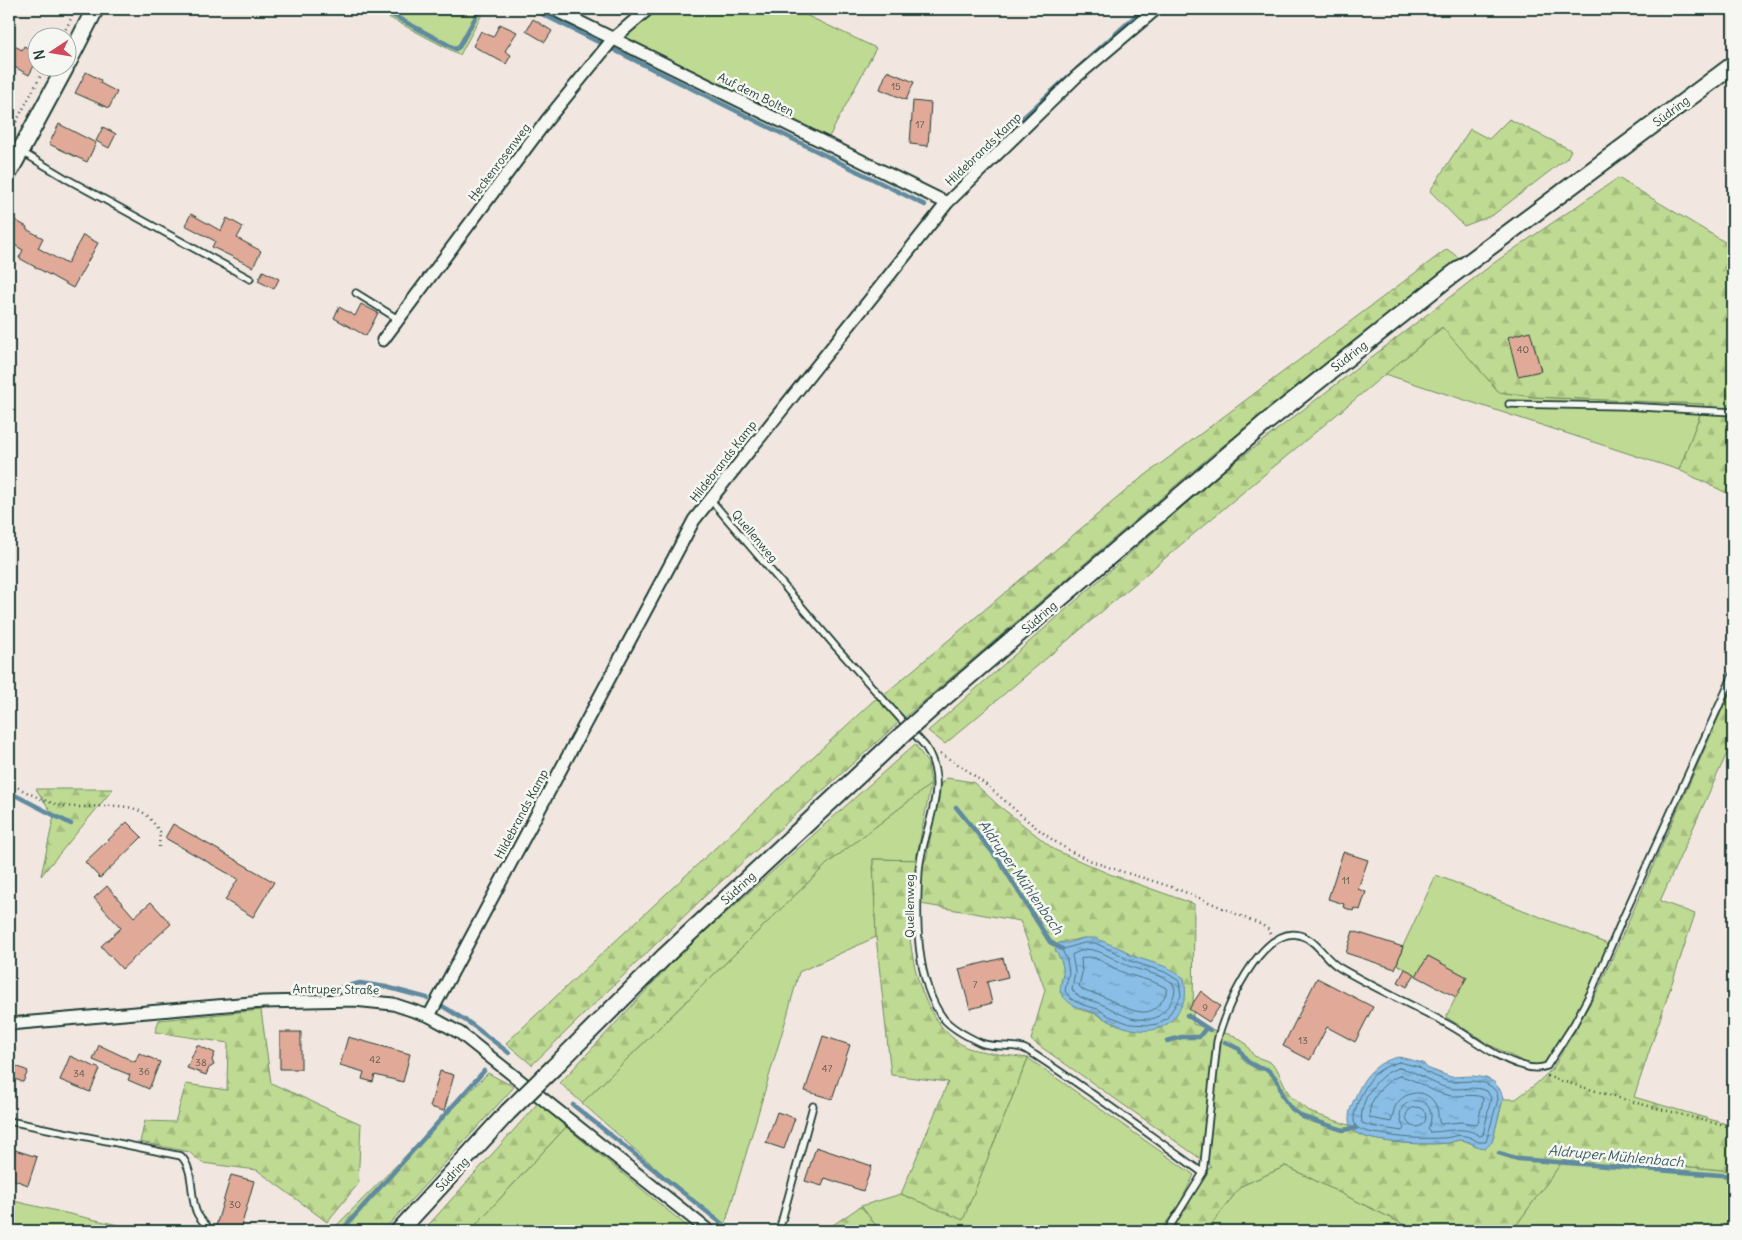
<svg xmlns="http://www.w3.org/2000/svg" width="1742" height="1240" font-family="Delius,sans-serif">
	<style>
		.green { fill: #bfda92; stroke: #6f8c63 }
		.forest { fill: url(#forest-firs); stroke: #6f8c63; fill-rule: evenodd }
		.water { fill: url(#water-ripples); stroke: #5f8a9f }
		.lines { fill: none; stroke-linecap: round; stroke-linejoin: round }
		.shore { stroke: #4a717c; stroke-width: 1 }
		.stream { stroke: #5f8a9f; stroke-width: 4.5 }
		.building { fill: #e1a998; stroke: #1f3d34 }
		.lane-casing { stroke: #1f3d34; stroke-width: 9 }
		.street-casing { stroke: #1f3d34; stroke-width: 15 }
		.secondary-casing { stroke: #1f3d34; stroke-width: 20 }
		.path { stroke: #1f3d34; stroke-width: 2.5; stroke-dasharray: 1 4; stroke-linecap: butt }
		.lane { stroke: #f6f6f2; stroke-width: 5.5 }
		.street { stroke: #f6f6f2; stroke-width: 11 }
		.secondary { stroke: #f6f6f2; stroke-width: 16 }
		.secondary-bridge-casing { stroke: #1f3d34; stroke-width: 20; stroke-linecap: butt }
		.secondary-bridge { stroke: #f6f6f2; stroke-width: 16 }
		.labels { text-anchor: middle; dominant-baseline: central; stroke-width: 5; stroke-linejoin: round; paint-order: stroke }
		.number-label { font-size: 10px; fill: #50584d }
		.street-label { font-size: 12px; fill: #1f3d34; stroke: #f6f6f2 }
		.water-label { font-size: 14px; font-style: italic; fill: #3a5d61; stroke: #f6f6f2 }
	</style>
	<defs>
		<pattern id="forest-firs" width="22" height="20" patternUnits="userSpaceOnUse" patternTransform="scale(1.25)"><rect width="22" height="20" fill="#bfda92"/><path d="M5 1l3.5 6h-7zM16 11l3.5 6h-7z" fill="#a4bc7e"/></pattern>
		<pattern id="water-ripples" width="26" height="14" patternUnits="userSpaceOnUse" patternTransform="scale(1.25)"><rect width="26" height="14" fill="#8abee7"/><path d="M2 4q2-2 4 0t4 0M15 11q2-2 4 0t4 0" fill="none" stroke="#709cbc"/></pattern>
	</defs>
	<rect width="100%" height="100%" fill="#f2e7e0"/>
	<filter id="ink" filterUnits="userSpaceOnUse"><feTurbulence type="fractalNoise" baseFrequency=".02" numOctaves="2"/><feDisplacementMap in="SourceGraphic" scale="10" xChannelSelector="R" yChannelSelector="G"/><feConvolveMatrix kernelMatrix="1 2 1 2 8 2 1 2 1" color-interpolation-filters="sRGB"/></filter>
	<g filter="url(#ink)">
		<!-- green -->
		<path class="green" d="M373,9H485L460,55Z
			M659,9H793L876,48L829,137L624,38Z
			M1443,327L1499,392L1534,397L1704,404L1679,470L1385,374Z
			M931,784L916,860L873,859L876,937L799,972L787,1016L724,1228L582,1103L828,863Z
			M1436,875L1610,945L1585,998L1542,1070H1540L1492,1046L1446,1017L1466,977L1428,956L1417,976L1397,964L1403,946Z
			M1028,1058L1194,1175L1178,1207L1160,1231H880L861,1206L901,1194L963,1219Z
			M566,1127L693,1231H470Z
			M1567,1155L1733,1171V1231H1512Z
			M1286,1166L1417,1231H1240L1211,1225L1241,1186Z
			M9,1200L144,1231H9Z"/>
		<!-- forest -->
		<path class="forest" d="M1509,119L1571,150L1567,158L1493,215L1464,226L1430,191L1470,129L1489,139Z
			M1618,178L1733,247V496L1679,470L1704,404L1534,397L1499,392L1442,327L1235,499L945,744L928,731L1222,472L1498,260Z
			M1447,249L1463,261L1216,451L897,724L705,896L532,1065L506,1043L873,701L887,692L1135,483Z
			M1733,685V740L1660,901L1695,914L1634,1097L1733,1126V1171L1567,1155L1512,1231H1417L1286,1166L1241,1186L1211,1225L1240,1231H1160L1178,1207L1211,1166L1031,1040L1045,990L1020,921L909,902C907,950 919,1020 964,1046C974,1052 1014,1056 1028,1058L963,1220L901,1194L948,1082L891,1075L876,937L873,859L926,860L941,783L947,778L973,782L998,805L1055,850L1107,873L1194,904L1193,1024L1235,1036L1245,1043L1254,1056L1270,1062L1277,1069L1290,1096L1312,1113L1349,1125C1350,1126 1352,1130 1354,1131C1368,1144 1430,1145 1449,1143C1453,1142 1456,1140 1460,1140C1470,1140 1476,1147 1485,1149L1492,1142L1503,1099H1516L1536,1084L1553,1068L1598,990ZM1084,938L1124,950C1139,964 1165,963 1184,979L1185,999L1170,1022L1159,1028L1107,1020L1096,1014L1081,1010L1061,982L1064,972L1059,943Z
			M915,744L928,764L931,784L828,863L582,1103L560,1083L680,954Z
			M36,789H113L41,876L54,816Z
			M261,1010L271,1083L361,1124L358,1184L327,1222L257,1170L202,1163L189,1152L140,1142L145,1121L175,1122L186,1084L227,1090L228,1043L155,1032L159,1020Z
			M488,1073L514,1087L383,1231H331Z
			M538,1103L566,1127L470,1231H423Z
			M861,1206L880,1231H824Z"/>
		<!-- water -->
		<path class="water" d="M1084,938H1095L1124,950L1129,955L1167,967L1184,978C1187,997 1186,999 1176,1015C1160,1038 1130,1031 1109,1021C1104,1019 1100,1015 1095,1013C1078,1007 1071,1008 1060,992C1062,971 1068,970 1055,950L1059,943H1068Z
			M1399,1057L1423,1063L1427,1068L1451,1077L1473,1076L1486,1078L1494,1082L1501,1091L1503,1099L1492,1142L1485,1149C1476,1147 1470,1141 1460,1140C1456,1140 1453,1142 1449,1143C1432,1145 1356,1145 1350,1126C1346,1113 1354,1100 1359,1089C1367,1072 1381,1060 1399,1057Z"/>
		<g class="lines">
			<!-- shore -->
			<path class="shore" d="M1084,943H1095L1121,955L1127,960L1165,972L1179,981L1181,996L1167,1018L1157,1024L1150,1025L1130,1024L1109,1016L1098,1009L1083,1005L1071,999L1065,991L1069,972L1067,960L1062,950Z
				M1085,949C1103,949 1117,963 1134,968C1143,971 1168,977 1173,984C1180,994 1164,1014 1155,1018C1149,1020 1142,1019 1136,1019C1123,1017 1113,1009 1101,1004C1090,999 1078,1000 1072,989L1075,972L1072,955Z
				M1087,957C1100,957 1110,967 1122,972C1137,978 1153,980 1166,988C1167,994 1164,998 1161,1002C1147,1024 1120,1004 1104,997C1096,993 1085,994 1079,986L1082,973L1081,959Z
				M1399,1062L1419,1067L1425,1072L1449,1082L1473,1081L1485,1083L1492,1087L1497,1093L1498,1099L1486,1142H1478C1474,1139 1470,1137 1465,1136C1457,1134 1450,1138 1442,1138C1421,1139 1401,1138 1381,1134C1373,1133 1365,1132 1358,1128C1345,1119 1367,1082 1375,1074C1382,1068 1391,1064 1399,1062Z
				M1399,1068C1417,1070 1430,1084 1448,1088C1461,1091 1474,1085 1487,1091L1491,1098L1483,1135L1480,1136C1465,1125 1447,1132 1430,1132L1428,1129C1445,1089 1385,1094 1404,1128L1402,1131L1370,1126L1362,1123C1358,1102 1378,1072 1399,1068Z
				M1400,1076C1417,1079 1430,1092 1447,1095C1459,1098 1470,1093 1482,1097L1483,1100L1478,1123L1475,1124L1462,1122L1440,1124C1437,1117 1439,1108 1434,1102C1424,1087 1402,1092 1395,1107C1393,1112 1393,1117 1391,1122L1370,1118C1366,1103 1385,1079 1400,1076Z
				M1406 1117a10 10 0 1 1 20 0a10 10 0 1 1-20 0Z"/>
			<!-- stream -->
			<path class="stream" d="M381,9L456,49L459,47L480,9
				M536,11L925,205
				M1077,69L1143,9
				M950,184L1069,76
				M9,792L71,824
				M956,807L999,860L1050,942L1062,949
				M306,991L331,990L360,983L386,987L427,998
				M444,1007L471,1024L509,1053
				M1187,1015L1210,1030
				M1167,1041L1182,1037H1199L1206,1028
				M1225,1042L1239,1049L1248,1062L1259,1068L1267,1069L1274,1076L1279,1084L1283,1097L1292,1109L1303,1117L1343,1130L1356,1128
				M573,1105L731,1231
				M1499,1153L1518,1159L1733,1176
				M341,1231L484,1071"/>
		</g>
		<!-- building -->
		<path class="building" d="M533,19L552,31L545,42L526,31Z
			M500,24L517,32L505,51L511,55L506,64L473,46L481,31L493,37Z
			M9,43L22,50L24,46L38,53V59L29,75L9,64Z
			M887,71L914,82L906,100L880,89Z
			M86,72L101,80L100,83L117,92L109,108L75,93Z
			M913,101L931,103L928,146L910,144Z
			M59,124L96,143L87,162L49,144Z
			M103,127L116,134L109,148L96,141Z
			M191,214L221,231L227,218L243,227L237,238L261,251L253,267L212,247L215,241L185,225Z
			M13,219L27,227L26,229L43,238L38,248L67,264L83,235L98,243L73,288L19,258L23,250L9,242V226Z
			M263,271L279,279L274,289L258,281Z
			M361,304L378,313L366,336L334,318L339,307L355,316Z
			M1530,331L1541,371L1518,376L1508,337Z
			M127,822L142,837L100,878L85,862Z
			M173,824L274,882L253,917L225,900L238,879L165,838Z
			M1343,852L1368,860L1358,889L1366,892L1360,910L1354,908L1353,911L1343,907L1344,904L1328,899Z
			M107,886L134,917L151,902L171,924L122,969L101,946L121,928L94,898Z
			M1353,931L1403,947L1395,969L1346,953Z
			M1428,956L1467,977L1456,997L1416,976Z
			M1003,958L1008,977L987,982L992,1003L970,1009L959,969Z
			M1405,969L1415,974L1407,987L1398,982Z
			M1317,978L1373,1007L1355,1042L1327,1027L1310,1060L1283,1046Z
			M1201,991L1220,1006L1209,1022L1189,1009Z
			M280,1032H301V1069H280Z
			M823,1036L850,1045L832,1099L805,1091Z
			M348,1037L410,1054L403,1082L375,1075L373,1082L362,1079L364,1072L340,1065Z
			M99,1045L135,1062L139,1053L160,1062L149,1089L128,1080L130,1075L93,1060Z
			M197,1045L215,1053L212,1060L214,1065L209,1068L206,1075L187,1068Z
			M70,1056L100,1069L90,1092L60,1080Z
			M9,1063L28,1071L23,1082L9,1077Z
			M440,1071L454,1075L444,1111L430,1107Z
			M777,1112L795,1118L784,1149L766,1143Z
			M816,1147L872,1166L863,1191L825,1178L822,1186L805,1181Z
			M15,1150L37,1157L28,1185L9,1178V1170Z
			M231,1175L254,1181L240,1231H234L216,1226Z"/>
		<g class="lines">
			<defs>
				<path id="lane" d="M22,152L67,179L250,279
					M356,293L398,319
					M1509,404L1623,406L1733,412
					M710,499L836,647L925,746C952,787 922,828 919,871C916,916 915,980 943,1018C952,1029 968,1037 981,1043C993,1048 1009,1044 1022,1048C1027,1049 1031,1053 1035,1055C1092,1092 1147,1133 1203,1173L1167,1231
					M9,1121L181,1156C194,1169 190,1194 196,1211C198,1217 203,1222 208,1227
					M1203,1173L1217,1042C1223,1012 1261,926 1299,935C1318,940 1324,959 1340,968C1376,989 1415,1006 1451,1026C1474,1039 1496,1058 1521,1065C1529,1068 1539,1069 1547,1066L1574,1024L1592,990L1622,920L1733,675
					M779,1231L813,1106"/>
				<path id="street" d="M553,9L947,203
					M383,340L547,120L613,39L648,9
					M429,1016L694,520L947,203L1076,77L1156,9
					M9,1024L263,1002L354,1000L393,1004L429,1016L460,1033L709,1231"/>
				<path id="secondary" d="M68,62L95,9
					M9,172L65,68
					M940,701L1264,424L1448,278L1733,65
					M554,1067L665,956L892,744
					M399,1231L508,1112"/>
			</defs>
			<!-- lane casing -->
			<use href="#lane" class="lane-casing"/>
			<!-- street casing -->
			<use href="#street" class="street-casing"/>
			<!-- secondary casing -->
			<use href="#secondary" class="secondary-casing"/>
			<!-- path -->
			<path class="path" d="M61,38L76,9
				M9,135L45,68
				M940,754C990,779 1025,827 1074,853C1106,869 1141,876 1174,888C1204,899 1233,913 1262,925L1269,930L1270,934
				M9,783C27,792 45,803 65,806C89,810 124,799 145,814C151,818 156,827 160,832L159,847
				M1547,1076L1558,1080L1637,1103L1733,1128"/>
			<!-- lane -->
			<use href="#lane" class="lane"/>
			<!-- street -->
			<use href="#street" class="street"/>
			<!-- secondary -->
			<use href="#secondary" class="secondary"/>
			<defs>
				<path id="secondary-bridge" d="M892,744L940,701
					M508,1112L554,1067"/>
			</defs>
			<!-- secondary-bridge casing -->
			<use href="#secondary-bridge" class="secondary-bridge-casing"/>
			<!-- secondary-bridge -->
			<use href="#secondary-bridge" class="secondary-bridge"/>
		</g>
	</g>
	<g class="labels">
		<!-- number labels -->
		<g class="number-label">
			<text x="896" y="86">15</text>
			<text x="920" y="124">17</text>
			<text x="1523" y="349">40</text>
			<text x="1346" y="880">11</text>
			<text x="975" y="984">7</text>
			<text x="1205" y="1007">9</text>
			<text x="1303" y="1040">13</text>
			<text x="375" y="1059">42</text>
			<text x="201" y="1062">38</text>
			<text x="827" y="1068">47</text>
			<text x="144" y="1071">36</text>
			<text x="79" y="1073">34</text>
			<text x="235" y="1204">30</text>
		</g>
		<!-- street labels -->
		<g class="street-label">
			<text transform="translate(756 94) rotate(26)">Auf dem Bolten</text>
			<text transform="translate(1671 111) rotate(-37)">Südring</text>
			<text transform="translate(983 149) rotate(-44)">Hildebrands Kamp</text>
			<text transform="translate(499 162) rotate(-53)">Heckenrosenweg</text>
			<text transform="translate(1349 356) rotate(-38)">Südring</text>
			<text transform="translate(723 461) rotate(-52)">Hildebrands Kamp</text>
			<text transform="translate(755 536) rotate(50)">Quellenweg</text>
			<text transform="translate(1039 617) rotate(-41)">Südring</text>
			<text transform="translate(521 814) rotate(-62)">Hildebrands Kamp</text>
			<text transform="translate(738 888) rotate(-43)">Südring</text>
			<text transform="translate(909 906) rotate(-90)">Quellenweg</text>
			<text transform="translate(336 989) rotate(1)">Antruper Straße</text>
			<text transform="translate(452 1174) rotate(-47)">Südring</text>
		</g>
		<!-- water labels -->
		<g class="water-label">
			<text transform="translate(1021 877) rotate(55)">Aldruper Mühlenbach</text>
			<text transform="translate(1616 1156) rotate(5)">Aldruper Mühlenbach</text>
		</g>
	</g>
	<!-- margin -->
	<rect width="1742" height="1240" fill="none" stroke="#f6f6f2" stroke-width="30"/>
	<rect x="15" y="15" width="1712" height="1210" fill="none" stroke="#1f3d34" stroke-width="2" filter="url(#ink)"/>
	<!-- north arrow -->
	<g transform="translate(52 52) rotate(258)"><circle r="24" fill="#f6f6f2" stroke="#a0aca6"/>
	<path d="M0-4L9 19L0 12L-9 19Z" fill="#d1495b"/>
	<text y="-8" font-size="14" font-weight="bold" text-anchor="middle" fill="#1f3d34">N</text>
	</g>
</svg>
